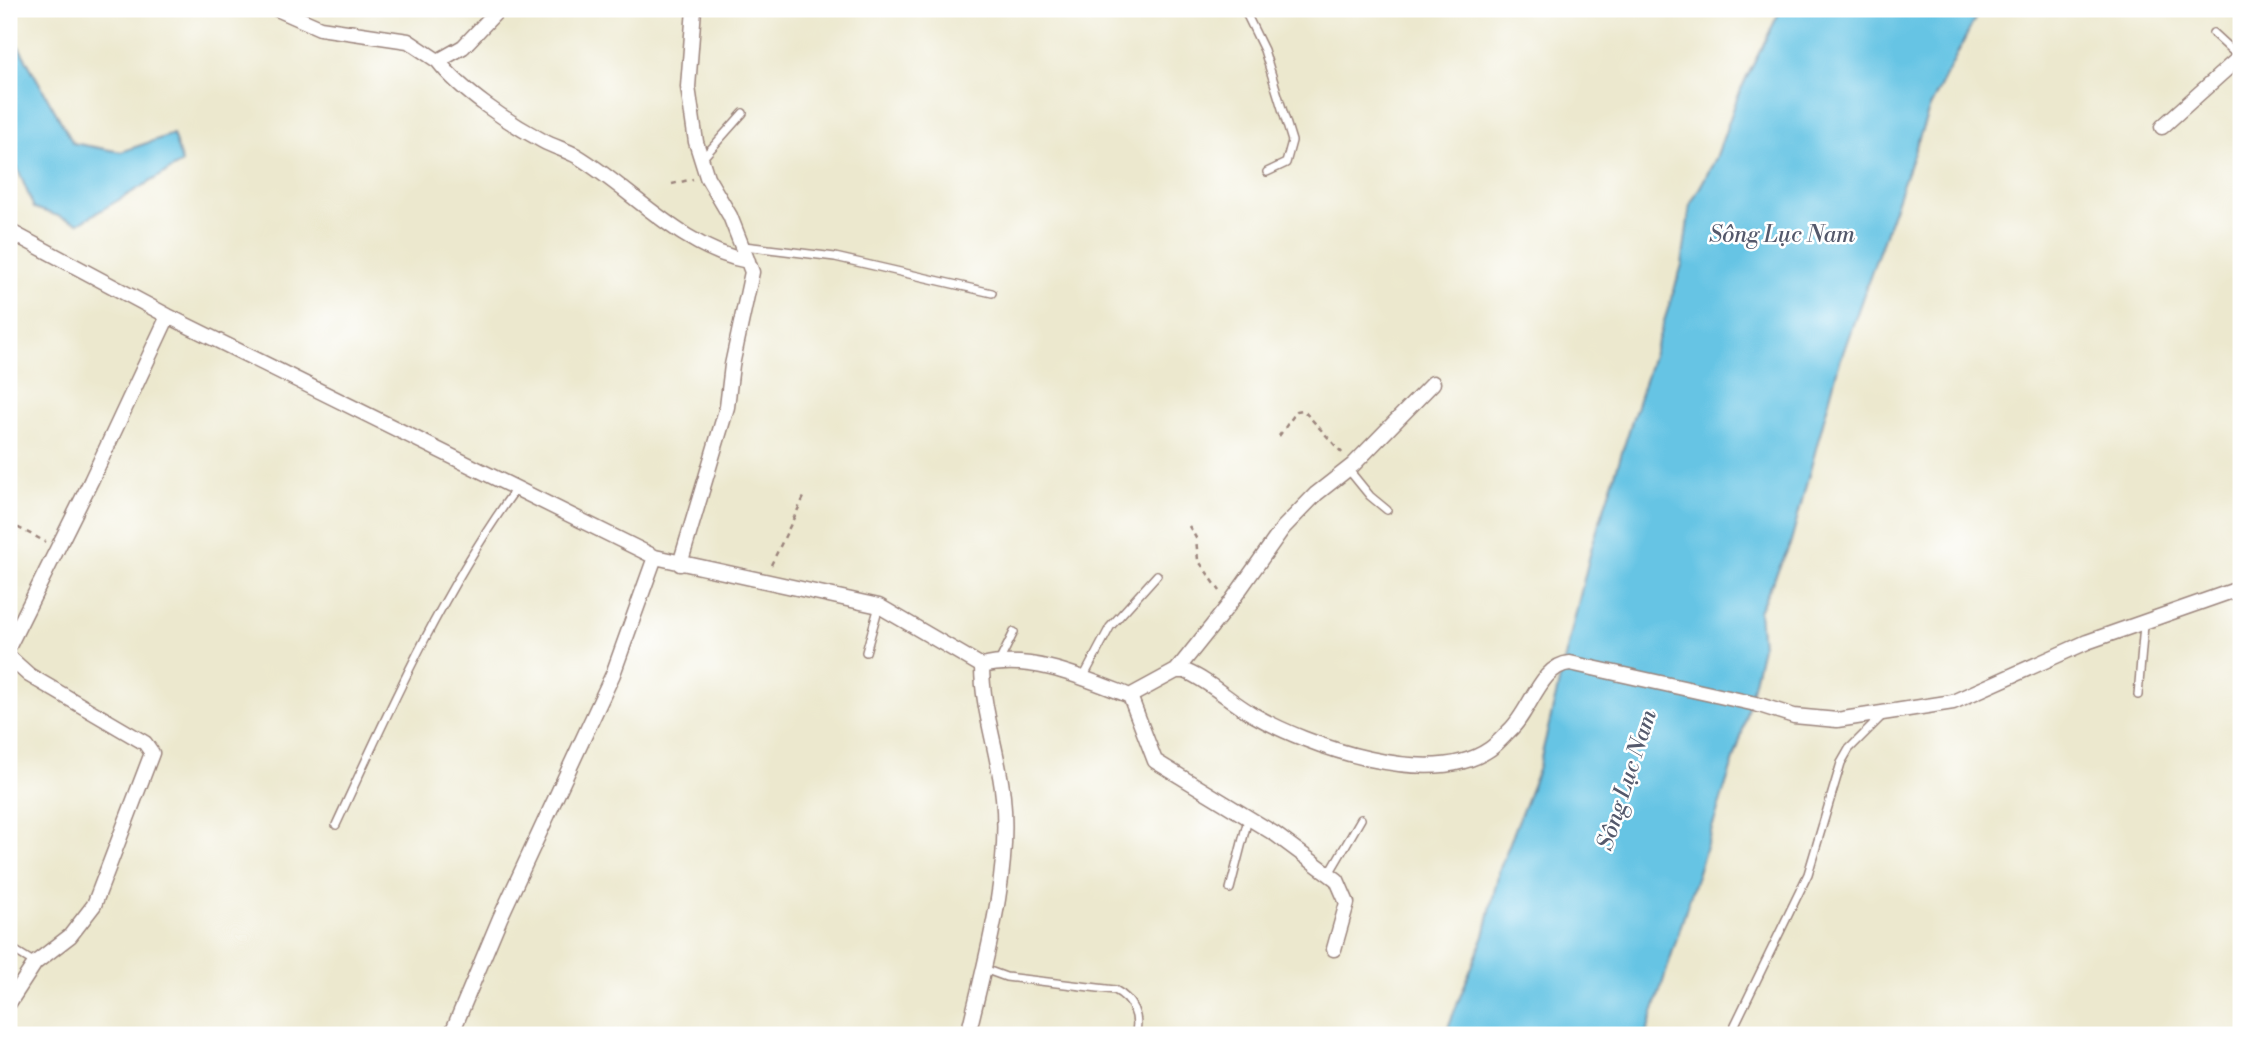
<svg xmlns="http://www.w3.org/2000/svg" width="2250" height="1044" font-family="'Libre Bodoni',serif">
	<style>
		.water { fill: #66c4e4; stroke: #587288; stroke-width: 2 }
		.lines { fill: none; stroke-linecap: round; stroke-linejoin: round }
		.service-casing { stroke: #9b847c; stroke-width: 10 }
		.minor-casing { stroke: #9b847c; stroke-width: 17 }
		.path { stroke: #9b847c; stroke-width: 2.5; stroke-dasharray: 5 5; stroke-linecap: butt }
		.service { stroke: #fff; stroke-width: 7 }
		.minor { stroke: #fff; stroke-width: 14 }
		.labels { text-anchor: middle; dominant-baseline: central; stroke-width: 5; stroke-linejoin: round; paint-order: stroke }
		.water-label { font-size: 23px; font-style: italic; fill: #54596c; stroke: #fff }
	</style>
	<rect width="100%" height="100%" fill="#fff"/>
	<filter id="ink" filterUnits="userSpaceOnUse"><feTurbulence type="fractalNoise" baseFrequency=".0143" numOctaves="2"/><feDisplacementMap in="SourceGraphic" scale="14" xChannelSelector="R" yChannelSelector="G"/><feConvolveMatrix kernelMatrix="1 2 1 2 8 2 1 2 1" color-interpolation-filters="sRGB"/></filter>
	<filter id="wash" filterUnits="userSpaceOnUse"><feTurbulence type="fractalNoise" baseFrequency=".00686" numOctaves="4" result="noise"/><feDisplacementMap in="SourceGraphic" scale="28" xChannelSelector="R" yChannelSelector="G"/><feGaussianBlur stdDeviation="1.57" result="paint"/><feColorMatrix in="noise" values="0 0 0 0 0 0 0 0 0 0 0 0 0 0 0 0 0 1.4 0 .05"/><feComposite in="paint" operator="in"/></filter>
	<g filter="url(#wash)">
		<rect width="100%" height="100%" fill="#ece8ce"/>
		<!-- water -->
		<path class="water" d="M1781,9H1980L1930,107L1838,367L1790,545L1759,611L1762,647L1741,737L1646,1035H1445L1484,936L1499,871L1538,770L1592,546L1682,265L1690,205L1716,158L1739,93Z
			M9,42L19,47L73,143L121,152L173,134L182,163L79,223L34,208L9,148Z"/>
	</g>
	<g filter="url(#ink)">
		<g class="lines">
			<defs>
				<path id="service" d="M1244,9L1264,50L1292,141L1286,163L1267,172
					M2213,33L2239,57
					M702,159L743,113
					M744,246L835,257L992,293
					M1348,469L1370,496L1387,510
					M866,652L879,606
					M999,662L1014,632
					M1083,678L1110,627L1157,575
					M2138,695L2144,625
					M336,825C389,710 441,593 515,490
					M1330,872L1361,819
					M1230,889L1248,819
					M9,947L35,963
					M984,969L1006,977L1115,990C1132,999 1141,1017 1135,1035
					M1730,1035L1808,874L1841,763L1849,749L1884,714"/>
				<path id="minor" d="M277,9L320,28L408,41L438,61L463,47L499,9
					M438,61C461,91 509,123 543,141C554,147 566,150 577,156C633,190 682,249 748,261
					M2162,127L2241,56
					M9,231L168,316L655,557L879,606L982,666C1032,654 1084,678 1130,696L1176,671H1185C1210,681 1229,701 1252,714C1307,746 1431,790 1490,749C1497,744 1503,737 1509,731C1530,713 1540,665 1570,663L1756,704L1794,716L1837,720L1953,702L2087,642L2241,588
					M680,564L727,407L732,365L752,272L730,216L707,177L696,142L688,87L694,9
					M9,646L91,481L168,316
					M9,657L29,675L145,743L152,753L94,905L70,936L35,963L9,1003
					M1176,671L1228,606L1283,528L1316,494L1353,465L1433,383
					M1130,696L1155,761L1275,834L1337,880L1347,903L1334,949
					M451,1035L500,918L613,674L655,557
					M968,1035C985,962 1011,873 1003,797C999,753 982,711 982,666"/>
			</defs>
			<!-- service casing -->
			<use href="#service" class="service-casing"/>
			<!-- minor casing -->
			<use href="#minor" class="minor-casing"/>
			<!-- path -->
			<path class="path" d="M672,184L693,179
				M1279,436L1297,411L1303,410L1344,455
				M9,523L46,542
				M1189,526L1196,538L1198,560L1220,591
				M771,565L805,495"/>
			<!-- service -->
			<use href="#service" class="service"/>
			<!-- minor -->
			<use href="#minor" class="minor"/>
		</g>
	</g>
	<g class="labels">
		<!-- water labels -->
		<g class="water-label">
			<text x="1782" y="235">Sông Lục Nam</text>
			<text transform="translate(1627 780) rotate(-72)">Sông Lục Nam</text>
		</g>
	</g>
	<!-- margin -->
	<rect width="2250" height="1044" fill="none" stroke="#fff" stroke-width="35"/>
</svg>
